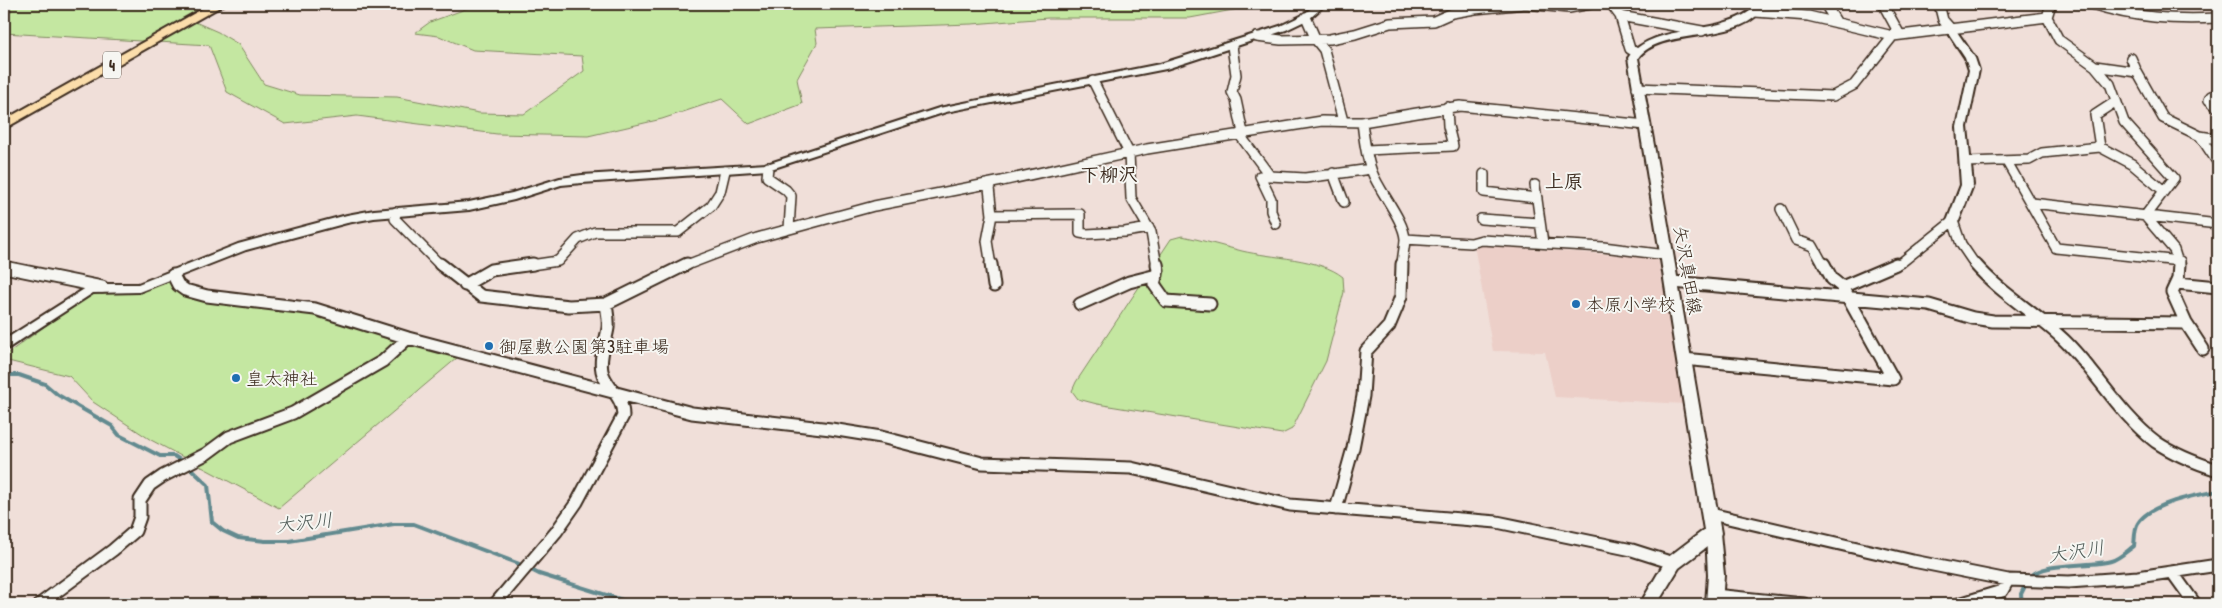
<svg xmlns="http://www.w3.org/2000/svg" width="2222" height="608" font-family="'Patrick Hand','Klee One',sans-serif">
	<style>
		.built { fill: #eccfc8 }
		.green { fill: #c4e7a1; stroke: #808860 }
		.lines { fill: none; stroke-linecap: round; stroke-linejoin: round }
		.stream { stroke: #628a8f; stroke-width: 4 }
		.minor-far1-casing { stroke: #3b2a1e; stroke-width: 12 }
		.minor-casing { stroke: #3b2a1e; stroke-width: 15 }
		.tertiary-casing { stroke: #3b2a1e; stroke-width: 4 }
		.secondary-casing { stroke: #3b2a1e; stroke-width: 4 }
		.primary-casing { stroke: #3b2a1e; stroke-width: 4 }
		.minor-far1 { stroke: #f6f6f2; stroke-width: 9 }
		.minor { stroke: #f6f6f2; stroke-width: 11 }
		.tertiary { fill: #f6f6f2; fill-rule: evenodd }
		.secondary { fill: #f6f6f2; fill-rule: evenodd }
		.primary { fill: #fbddab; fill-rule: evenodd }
		.poi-dot { fill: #1f6fb2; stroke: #f6f6f2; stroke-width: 2 }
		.labels { text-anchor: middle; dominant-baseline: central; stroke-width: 4; stroke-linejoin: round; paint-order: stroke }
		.shield { fill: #f6f6f2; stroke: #73675e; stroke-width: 1 }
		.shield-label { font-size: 16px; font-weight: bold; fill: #3b2a1e }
		.street-label { font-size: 18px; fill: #3b2a1e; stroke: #f6f6f2 }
		.poi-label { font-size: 18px; fill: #3b2a1e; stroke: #f6f6f2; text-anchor: start }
		.neighbourhood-label { font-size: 19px; font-weight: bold; fill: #3b2a1e; stroke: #f6f6f2 }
		.water-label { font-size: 19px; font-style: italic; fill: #4e5a56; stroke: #f6f6f2 }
	</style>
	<rect width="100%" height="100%" fill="#f0dfd9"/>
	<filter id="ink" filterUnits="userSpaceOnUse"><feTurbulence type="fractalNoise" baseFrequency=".02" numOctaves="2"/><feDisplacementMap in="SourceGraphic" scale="10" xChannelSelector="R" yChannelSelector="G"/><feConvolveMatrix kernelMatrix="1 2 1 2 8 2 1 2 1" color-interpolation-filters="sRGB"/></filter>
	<g filter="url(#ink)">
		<!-- built -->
		<path class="built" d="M1474,245L1658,258L1685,404L1555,397L1545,352L1493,351Z"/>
		<!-- green -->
		<path class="green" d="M4,4H207L186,18L218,32L238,44L264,84L300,95L397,97L479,113L524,114L584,71L582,56L473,50L439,36L415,33L430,22L471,7L466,4H1265L1190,18H1048L972,24L815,29L817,43L797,79L802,104L749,124L722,99L662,119L588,136L497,134L357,116L285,124L227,92L209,45L4,33V21L12,10Z
			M1182,236C1202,240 1222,246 1242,251C1271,258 1320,258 1343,277L1344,292L1326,361L1292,429L1282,434L1097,404L1078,399L1072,391L1076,382L1171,239Z
			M171,280L187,297L230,304L313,313L457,358L279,508L151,440L93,402L69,376L4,360V356L89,294L104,292L134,293Z"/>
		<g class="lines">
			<!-- stream -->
			<path class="stream" d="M4,375H19L45,384L58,395L112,426L119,435L160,456H174L183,462
				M188,466L208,485L212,522L223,531L238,538L265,541H289L394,524H414L517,563L539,574L635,604
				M2029,578C2042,561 2092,567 2111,561C2119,559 2127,551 2134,546C2135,539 2134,529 2138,523C2151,503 2196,495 2218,491
				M2022,604L2021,594L2026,584"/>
			<defs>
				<path id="minor-far1" d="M1611,4L1620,16L1630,49L1635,52
					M1825,4L1837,23
					M1883,4L1900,35
					M1939,4L1943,20L1950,28
					M2051,4L2047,17L2059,40L2095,66L2110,84L2124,122L2174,178L2145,216
					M2092,4C2134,18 2174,20 2218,18
					M1755,12L1808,16L1893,36L2047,17
					M1620,16L1702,31
					M1306,17L1316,40L1324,50L1343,121
					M1257,37L1281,40L1330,39L1355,34L1390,23L1434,21L1452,13L1475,9L1525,4L1569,8L1590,4
					M1232,46L1236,75L1232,92L1236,100L1243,133
					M2131,58L2137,72
					M2095,66L2137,72L2163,118L2200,136L2218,163
					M1093,81L1129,153L1131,198L1151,232L1157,266
					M1637,88L1833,96L1854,85L1893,36
					M2218,94L2211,96L2209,100L2218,108
					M1362,122C1364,139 1366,156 1372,172C1379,191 1404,220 1405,239C1405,246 1402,257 1402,266
					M1239,134L1270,176L1305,178L1371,169
					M2200,136L2218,139
					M2100,147L2132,164L2164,191
					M1366,150L1453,146L1448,126L1447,107
					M1965,162L2029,160L2042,153L2100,147L2095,115L2115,102
					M2007,162L2056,248L2180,261
					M768,167L767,177L786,190L791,196L789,229
					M1333,173L1344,202
					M1484,174V192L1537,198
					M1270,176H1260L1271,199V211L1276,224
					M1535,185L1543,243
					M2032,203L2218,224
					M1781,209L1796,240L1813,246L1824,266
					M396,212L395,219L441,266
					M992,215L1080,214V233L1086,234L1125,232L1149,228
					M2145,216L2174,250L2179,266
					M1481,219L1540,223
					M1953,221L1961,244L1976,266
					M1405,239L1471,243L1482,240L1603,247L1666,255
					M524,266L558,261L578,239L595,232H678L711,206L720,192L725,171
					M684,266L757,238L874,206L1002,181L1147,149L1322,121L1362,122L1460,106L1646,125
					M991,266L987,241L992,215L989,188L992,183
					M1893,266L1902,262L1953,221"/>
				<path id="minor" d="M440,264L481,296L569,306L606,304L687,264
					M991,264L994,286
					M1157,264L1158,270L1154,284L1166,301L1210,304
					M1824,264L1832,279L1842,287
					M1975,264C2001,294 2036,313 2064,340C2097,372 2119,414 2156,442C2175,455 2196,463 2218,470
					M2179,264L2178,279L2172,292L2186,323L2203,349
					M4,267L102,287
					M173,275L178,285L185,290L207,296L315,309L408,338L692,413L831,429L881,437L982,463L1131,468L1290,505L1497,522L1632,550L1673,563
					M1673,282L1929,305L1973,318L1993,321L2186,323
					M2177,283L2218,287
					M465,285L491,270L533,264
					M1080,304L1129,282L1157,275
					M1683,359L1893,379L1842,287L1896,264
					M1336,509L1353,448L1363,396L1366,351L1389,326L1397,307L1401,296L1402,264
					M1711,514L1913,561L2008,580L2069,582L2138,577L2218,565
					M2172,572L2195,604
					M1714,595L1804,604
					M40,604L113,550L135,531L140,517V500L150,485L163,476L206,454L229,437L293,413L383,361L408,338
					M495,604L556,532L577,502L623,416C623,394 606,389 602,371C599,356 606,342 608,328C609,320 607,312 606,304
					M1959,604L2002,591L2008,580"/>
				<path id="tertiary" d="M1316,4H1326L1309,19L1286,30L1166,69L946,112L768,170L582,183L561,185L514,200L469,210L374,218L347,223L246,250L139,292L93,293L4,351V340L89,286L101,284H138L238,244L347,215L374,210L469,202L512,193L560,178L582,175L767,164L939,108L1160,64L1280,26L1303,15Z
					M1950,25L1953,26L1975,58L1979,70L1967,127L1973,185L1959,221L1953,225L1947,221L1961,185L1957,127L1969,70L1965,58L1945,28Z
					M1713,527L1718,529L1720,533L1724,575L1722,604H1706L1708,575L1706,533L1708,529Z"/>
				<path id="secondary" d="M1751,4H1761L1760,12C1733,44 1660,27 1638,58C1668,216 1693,375 1721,533L1719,538L1679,568L1657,604H1640L1667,558L1704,530C1678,373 1655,215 1628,58C1652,23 1715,36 1750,11Z"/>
				<path id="primary" d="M211,4H225L4,129V120Z"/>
			</defs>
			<!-- minor-far1 casing -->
			<use href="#minor-far1" class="minor-far1-casing"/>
			<!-- minor casing -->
			<use href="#minor" class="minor-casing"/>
			<!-- tertiary casing -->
			<use href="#tertiary" class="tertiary-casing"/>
			<!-- secondary casing -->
			<use href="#secondary" class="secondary-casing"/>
			<!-- primary casing -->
			<use href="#primary" class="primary-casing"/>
			<!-- minor-far1 -->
			<use href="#minor-far1" class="minor-far1"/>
			<!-- minor -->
			<use href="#minor" class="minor"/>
			<!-- tertiary -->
			<use href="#tertiary" class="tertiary"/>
			<!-- secondary -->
			<use href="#secondary" class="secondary"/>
			<!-- primary -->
			<use href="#primary" class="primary"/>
		</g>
	</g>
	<!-- markers -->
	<g class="poi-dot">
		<circle cx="1576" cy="304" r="5"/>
		<circle cx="489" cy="346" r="5"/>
		<circle cx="236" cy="378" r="5"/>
	</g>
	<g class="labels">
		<!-- shield labels -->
		<rect class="shield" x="103" y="51.5" width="18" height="27" rx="4"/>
		<g class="shield-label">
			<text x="112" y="65">4</text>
		</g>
		<!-- street labels -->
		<g class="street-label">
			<text transform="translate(1688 270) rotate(80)">矢沢真田線</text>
		</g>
		<!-- poi labels -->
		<g class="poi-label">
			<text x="1586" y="304">本原小学校</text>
			<text x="499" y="346">御屋敷公園第3駐車場</text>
			<text x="246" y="378">皇太神社</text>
		</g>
		<!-- neighbourhood labels -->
		<g class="neighbourhood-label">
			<text x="1109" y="174">下柳沢</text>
			<text x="1564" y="181">上原</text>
		</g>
		<!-- water labels -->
		<g class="water-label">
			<text transform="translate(304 522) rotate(-6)">大沢川</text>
			<text transform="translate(2076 551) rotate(-9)">大沢川</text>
		</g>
	</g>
	<!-- margin -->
	<rect width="2222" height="608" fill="none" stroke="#f6f6f2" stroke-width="20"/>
	<rect x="10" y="10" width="2202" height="588" fill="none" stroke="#3b2a1e" stroke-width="2" filter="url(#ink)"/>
</svg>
